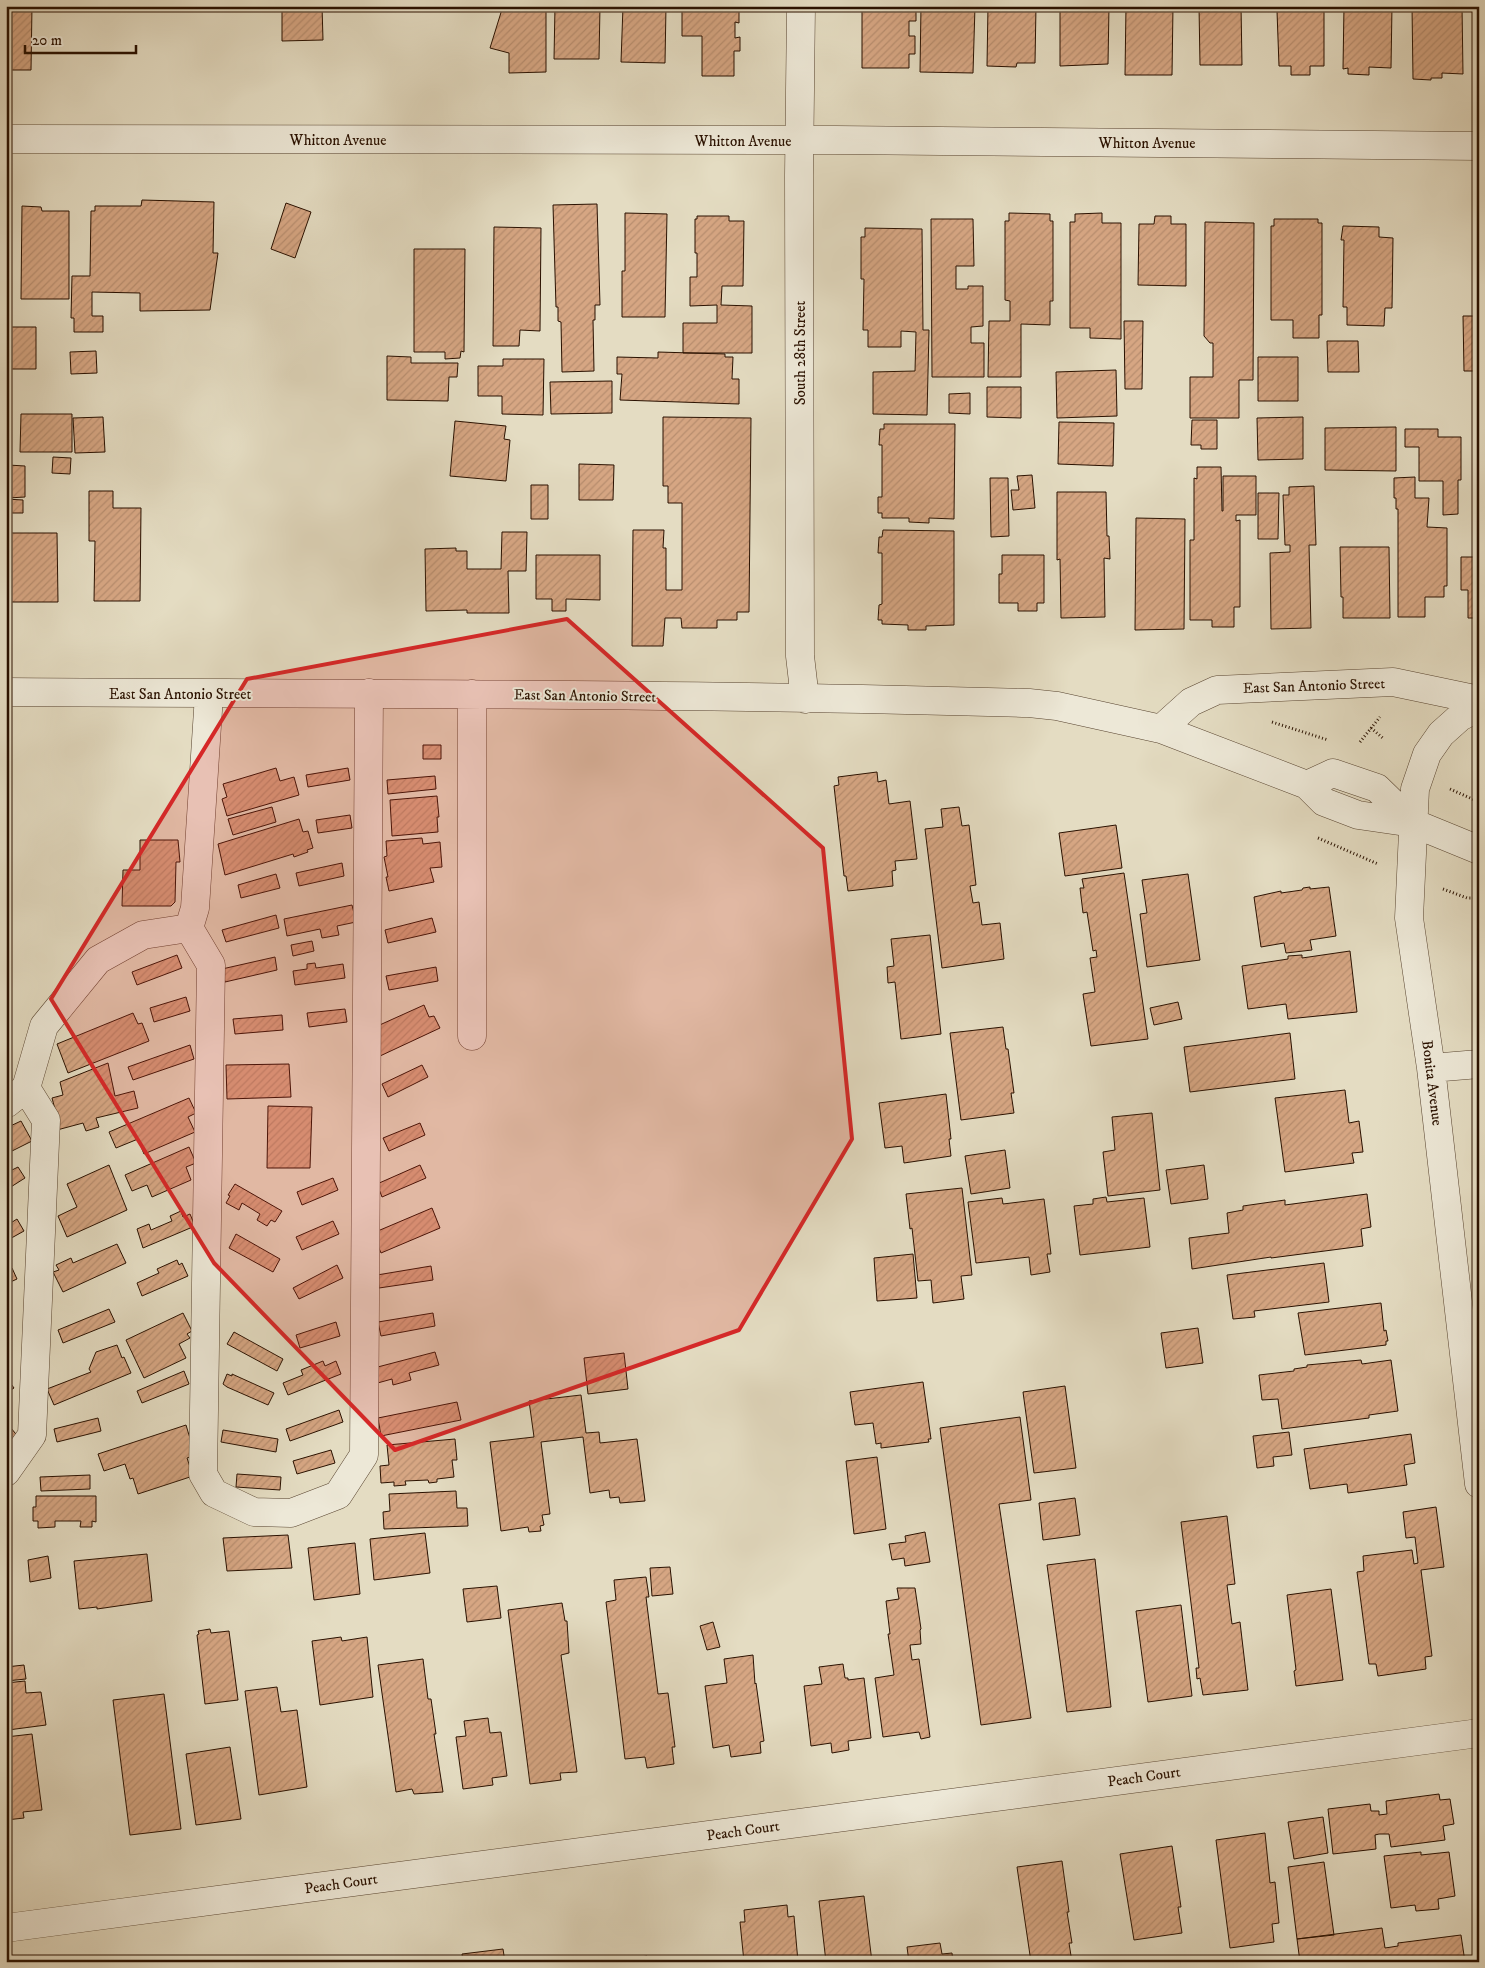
<svg xmlns="http://www.w3.org/2000/svg" width="1485" height="1968" font-family="'IM FELL DW Pica',serif">
	<style>
		.building { fill: url(#building-hatch); stroke: #2a1100 }
		.lines { fill: none; stroke-linecap: round; stroke-linejoin: round }
		.minor-casing { stroke: #584430; stroke-width: 29 }
		.path { stroke: #2a1100; stroke-width: 3; stroke-dasharray: 1 2.5; stroke-linecap: butt }
		.minor { stroke: #ede8d7; stroke-width: 28 }
		.marked { fill: #d62828; fill-opacity: 0.2; stroke: #d62828; stroke-width: 4; stroke-linejoin: round }
		.labels { text-anchor: middle; dominant-baseline: central; stroke-width: 4; stroke-linejoin: round; paint-order: stroke }
		.street-label { font-size: 15px; fill: #2a1100; stroke: #ede8d7 }
	</style>
	<defs>
		<pattern id="building-hatch" width="6" height="6" patternUnits="userSpaceOnUse" patternTransform="scale(1.25)"><rect width="6" height="6" fill="#d6a683"/><path d="M-1 1l2-2M0 6l6-6M5 7l2-2" fill="none" stroke="#b88e6f"/></pattern>
	</defs>
	<rect width="100%" height="100%" fill="#e4dcc2"/>
	<filter id="stains"><feTurbulence type="fractalNoise" baseFrequency=".004" numOctaves="4"/><feColorMatrix values="0 0 0 0 .2 0 0 0 0 .09 0 0 0 0 .02 0 0 0 .5 -.17"/></filter>
	<radialGradient id="worn" r=".72"><stop offset=".6" stop-color="#630" stop-opacity="0"/><stop offset="1" stop-color="#630" stop-opacity=".3"/></radialGradient>
	<!-- building -->
	<path class="building" d="M6,6H32L31,70H6Z
		M282,6H322L323,40L282,41Z
		M503,6H546V72L509,73V53L490,48Z
		M555,6H600L599,59H554Z
		M623,6H666L665,63L621,62Z
		M682,6H736V11H739V23L735,22V38L740,37V51H734V76H702V36H682Z
		M862,6H916V21H909V36H915V54H909V68H862Z
		M921,6H975L973,73L920,72Z
		M988,6H1036L1035,63H1017L1016,67L987,66Z
		M1060,6H1109L1108,64L1060,66Z
		M1126,6H1173L1172,75H1125Z
		M1199,6H1241L1242,65H1200Z
		M1344,6H1392L1391,68L1369,67V75L1348,74V68L1343,69Z
		M1412,6H1462L1463,74L1442,73V78H1431V80L1413,79Z
		M1324,10V66H1310V75H1291V66H1279L1277,11Z
		M142,200L214,202L213,253H218L210,310L140,311V293L92,292V316H103V332H74V318H71L72,276H90L91,211H95V206H141Z
		M286,203L311,212L295,258L271,249Z
		M597,204L600,305H595V320H593L594,371L562,372L561,322L558,321V307H556L553,205Z
		M22,206L41,207L42,211H69V299H21Z
		M625,213L667,214L665,317H622V271H625Z
		M1009,213L1050,214V221H1053V301H1050V325L1021,324V377H988L989,321H1010V301L1005,300V221H1009Z
		M1102,213V223H1121V339L1090,338V328H1070V222H1075V214Z
		M697,216H729V221H744L743,286H722L721,305L752,306V353H683V323H717V305L690,306V277H697V253H695V219H697Z
		M1155,216H1171V224H1186V286L1138,285L1139,224H1154Z
		M931,219H973L974,266H956V289H968V286H983V326L971,327V343H984V377H932Z
		M1274,219H1318V223H1322V315H1319V338H1293V320H1271V226H1274Z
		M1205,222L1254,223L1253,380H1239V418H1190V377H1213V343H1210L1204,336Z
		M1343,226L1379,227V237L1393,238L1392,308H1385L1384,326L1347,325V307H1343L1344,240H1341Z
		M494,227L541,228L540,331L520,330L519,346H493Z
		M865,228L922,229L923,330H929L927,415L873,414V372L915,371L916,332L901,331V347H868V330H863L864,279H861V237H865Z
		M414,249H465L464,352L461,351L460,358L445,359V352H414Z
		M1463,316H1479V371H1464Z
		M1124,321H1143L1142,389H1125Z
		M7,327H36V369H6Z
		M1327,341H1358L1359,372H1328Z
		M96,351L97,373L71,374L70,352Z
		M658,352L725,354V357H733L732,379H739V404L620,400L622,374H617V357L658,358Z
		M387,356L411,357V363H458L457,377H449L448,401L387,400Z
		M1258,357H1298V401H1258Z
		M503,359H544L543,415L502,414V396H478V366H503Z
		M1116,370L1117,416L1057,418L1056,372Z
		M612,381V413L551,414L550,382Z
		M987,387H1021V418L987,417Z
		M970,393V414L949,413V394Z
		M21,414H72V452H20Z
		M103,417L105,452L75,453L73,418Z
		M663,417L751,418L749,612H737V620H717V628H682L681,618H665L663,646H632L633,530H664L663,548H666V590H682V503H668V486H663Z
		M1303,417V459L1258,460L1257,418Z
		M1192,420H1217V449H1201V445H1191Z
		M455,421L506,426L504,439L510,440L506,481L450,476Z
		M1059,422L1114,423L1113,466L1058,464Z
		M884,424H955L954,519L929,518V523L909,522V518H882V513H878V497H882V445H879L880,429H884Z
		M1396,427V471L1325,470V428Z
		M1405,429H1438V437H1461V480H1458V514L1443,515V481H1419V447H1405Z
		M53,457L71,458L70,474L52,473Z
		M579,464L614,465L613,500H579Z
		M8,465L25,466V497L8,498Z
		M1197,467H1221L1222,511H1223V476H1256V515H1236V521L1240,520V607H1234V627H1212V620H1190V540H1194V478L1197,479Z
		M1032,475L1035,508L1013,510L1011,490H1019L1017,476Z
		M1415,477V498H1429L1427,527L1447,528V586H1444V597H1425V617H1398V509H1396V498H1394V478Z
		M990,478H1008L1009,536L991,537Z
		M531,485H548V519H531Z
		M1314,486L1316,545H1309L1311,628L1271,629L1270,553L1290,552V545H1285L1283,495H1289V487Z
		M89,491H113V508H141L140,601H94L95,541H89Z
		M1057,492H1106L1107,536H1109L1110,559L1104,558L1105,617L1061,618L1060,559L1057,560Z
		M1258,493H1279L1278,539H1258Z
		M6,499L23,500V513H6Z
		M1136,518L1185,519L1184,629L1135,630Z
		M883,530L954,531V625L926,626V630H908V625L882,624V620H878L879,605L882,604V553H878L879,537H882Z
		M502,532H527L526,571H508L509,613H467V610L426,611L425,549L456,548V551H467V569H501Z
		M11,533H57L58,602H11Z
		M1476,540H1479V618H1468V590H1461V557H1476Z
		M1340,547H1389L1390,618H1343V597H1341Z
		M536,555H600V600L566,599V611H552V599H536Z
		M1002,555H1044V603H1037V611H1018V603H999V574H1002Z
		M423,745H441V759H423Z
		M276,768L280,781L294,777L299,795L227,816L222,799L227,797L223,784Z
		M348,768L350,780L308,787L306,775Z
		M877,772L878,782L886,780L889,804L910,801L917,859L895,861L896,870L892,871L893,886L848,891L846,876H844L834,786L839,785L838,777Z
		M435,776L436,789L388,794L387,780Z
		M437,796L439,817H437L438,832L392,836L390,800Z
		M272,807L276,822L233,835L228,819Z
		M959,807L962,826L969,825L976,885L970,886L973,903L979,902L982,925L1000,923L1004,959L942,968L925,829L943,827L941,809Z
		M350,815L352,828L318,833L316,820Z
		M299,819L303,832L308,831L313,848L307,850L308,852L294,857L293,854L225,875L218,844Z
		M1116,825L1122,868L1065,876L1059,833Z
		M422,838L423,844L440,842L442,867L430,868L434,882L389,891L386,877H388L384,857L387,856L386,841Z
		M140,840H178L180,862H176L175,902L171,906H122L123,870H140Z
		M342,863L344,876L299,886L296,873Z
		M1124,873L1148,1039L1091,1046L1083,994L1095,992L1090,958L1097,957L1096,950L1093,951L1087,912L1083,913L1080,888H1084L1082,879Z
		M276,874L280,888L241,898L238,885Z
		M1188,874L1200,960L1147,967L1140,914L1147,913L1142,880Z
		M1310,887V889L1329,887L1336,936L1310,940L1312,950L1286,953L1284,943L1261,947L1254,897L1281,891V893L1302,890L1303,888Z
		M352,905L356,922L337,926L339,935L322,938L320,929L287,936L284,919Z
		M276,915L279,928L226,942L222,930Z
		M432,918L436,932L388,943L385,930Z
		M930,935L941,1034L901,1039L895,982L888,983L887,967L894,966L891,939Z
		M312,941L314,951L293,956L291,945Z
		M1350,951L1357,1012L1288,1019L1286,1004L1248,1009L1242,966L1288,959V956L1302,955V958Z
		M177,955L182,968L137,985L132,972Z
		M275,957L277,970L225,982L222,969Z
		M315,963L316,968L343,964L345,978L295,985L293,971L307,969V964Z
		M436,967L438,981L389,990L386,976Z
		M186,997L190,1011L154,1022L150,1008Z
		M1178,1002L1182,1019L1154,1025L1150,1008Z
		M424,1005L429,1017L434,1016L440,1028L380,1056L373,1028Z
		M345,1009L347,1022L309,1027L307,1013Z
		M133,1013L138,1024L142,1023L149,1041L68,1073L57,1044Z
		M282,1015L283,1030L235,1034L233,1019Z
		M1003,1027L1006,1049H1008L1014,1093H1011L1014,1113L961,1120L950,1033Z
		M1290,1033L1295,1079L1190,1092L1184,1047Z
		M190,1045L194,1059L133,1080L128,1067Z
		M108,1063L115,1096L134,1091L138,1108L96,1118L99,1127L86,1131L83,1123L57,1130L56,1113L52,1098L63,1095L60,1082Z
		M289,1064L291,1097L227,1099L226,1065Z
		M422,1065L428,1077L388,1097L382,1084Z
		M1345,1090L1349,1123L1359,1121L1363,1152L1352,1153L1354,1163L1285,1172L1275,1098Z
		M946,1094L951,1139H949L951,1156L904,1163L902,1146L885,1148L879,1103Z
		M189,1098L196,1113L188,1117L195,1132L144,1154L138,1139L116,1148L109,1132Z
		M268,1106L312,1107L310,1168H267Z
		M1152,1113L1160,1190L1108,1196L1103,1152L1115,1150L1112,1117Z
		M21,1121L32,1141L6,1154V1128Z
		M420,1123L425,1135L389,1151L383,1138Z
		M189,1147L196,1163L186,1167L191,1180L152,1197L147,1185L132,1191L125,1175Z
		M1005,1150L1010,1188L971,1194L965,1156Z
		M109,1165L127,1210L67,1237L58,1216L77,1207L67,1184Z
		M420,1165L426,1178L382,1197L377,1184Z
		M1204,1165L1208,1199L1171,1204L1166,1170Z
		M18,1167L25,1178L6,1190V1173Z
		M333,1178L338,1190L302,1205L297,1192Z
		M235,1184L282,1211L275,1222L271,1220L267,1226L257,1220L260,1214L242,1203L239,1210L226,1203L230,1196L228,1195Z
		M962,1188L972,1275L961,1276L964,1299L933,1303L931,1280L918,1281L912,1228L910,1229L906,1194Z
		M1367,1194L1371,1227L1361,1229L1363,1246L1271,1258V1257L1192,1269L1189,1238L1229,1233L1227,1213L1243,1210V1206L1285,1200V1205Z
		M1106,1197L1107,1202L1144,1198L1150,1247L1080,1255L1074,1206L1093,1204V1199Z
		M1002,1198L1003,1204L1044,1199L1051,1254H1047L1050,1272L1031,1275L1029,1257L976,1263L968,1202Z
		M432,1208L440,1228L381,1253L373,1233Z
		M181,1211L183,1217L190,1214L195,1226L143,1248L137,1229L149,1224L151,1230L172,1221L170,1216Z
		M17,1219L24,1231L6,1241V1226Z
		M333,1221L339,1234L302,1250L296,1237Z
		M236,1234L280,1259L273,1272L229,1248Z
		M117,1244L126,1263L63,1292L53,1272L59,1270L56,1265L71,1258L73,1263Z
		M913,1254L917,1298L877,1301L874,1258Z
		M177,1260L179,1265L182,1263L188,1276L142,1296L137,1283L159,1273L157,1269Z
		M1324,1263L1329,1302L1254,1311L1255,1317L1233,1319L1227,1275Z
		M337,1265L343,1278L299,1299L293,1288Z
		M431,1266L433,1280L379,1288L377,1275Z
		M12,1268L17,1279L6,1284V1269Z
		M1381,1303L1384,1331L1386,1330L1388,1341H1386V1345L1305,1355L1298,1313Z
		M109,1309L115,1322L63,1343L58,1330Z
		M183,1313L192,1331L187,1334L190,1338L179,1344L186,1358L144,1378L126,1340Z
		M433,1313L435,1326L381,1336L378,1322Z
		M336,1322L340,1336L300,1348L296,1335Z
		M1198,1328L1203,1363L1166,1368L1161,1333Z
		M234,1332L283,1359L277,1371L227,1344Z
		M117,1345L122,1358L124,1357L131,1373L54,1405L47,1389L91,1372L89,1369L96,1352Z
		M435,1352L439,1365L409,1373L411,1380L393,1385L392,1379L374,1384L370,1369Z
		M624,1353L628,1389L588,1394L584,1358Z
		M1361,1360L1362,1364L1391,1360L1398,1411L1369,1415V1418L1282,1429L1278,1399L1262,1400L1259,1375L1294,1371V1369L1307,1367V1365Z
		M323,1361L325,1366L336,1361L341,1374L288,1395L283,1383L303,1375L301,1370Z
		M184,1371L189,1384L142,1403L137,1391Z
		M227,1374L232,1376V1374L274,1393L268,1405L227,1387L223,1384Z
		M6,1377L14,1388L6,1393Z
		M923,1382L931,1439H928L929,1442L881,1448V1443L876,1444L873,1423L855,1425L850,1392Z
		M1065,1386L1076,1468L1034,1473L1023,1392Z
		M581,1395L586,1433L599,1432L600,1443L637,1439L645,1501L620,1503L619,1497L610,1498L609,1490L590,1493L583,1437L541,1442L550,1514L542,1515L544,1525L540,1526L541,1531L529,1532L528,1527L501,1531L490,1442L534,1437L529,1401Z
		M457,1402L461,1420L381,1436L378,1418Z
		M339,1410L343,1422L290,1441L286,1429Z
		M1020,1417L1031,1500L999,1504L1031,1718L981,1725L940,1428Z
		M98,1418L101,1431L57,1442L54,1429Z
		M6,1422L20,1439L6,1449Z
		M186,1425L195,1455L187,1458L193,1476L138,1494L133,1478L130,1479L125,1464L104,1471L98,1454Z
		M223,1430L278,1439L276,1452L221,1442Z
		M1289,1432L1292,1455L1273,1457L1274,1466L1257,1468L1253,1436Z
		M1411,1434L1415,1463L1404,1465L1407,1485L1348,1493L1347,1484L1310,1489L1304,1449Z
		M455,1439L457,1460H452L454,1477L437,1479V1482L429,1483L428,1480L405,1481L406,1485L394,1486V1482L381,1483L380,1466L389,1465L387,1445Z
		M331,1450L335,1463L297,1474L293,1461Z
		M877,1457L886,1529L854,1534L846,1461Z
		M237,1474L281,1477L280,1490L236,1487Z
		M90,1475V1489L41,1491L40,1477Z
		M456,1491L457,1508H467L468,1526L384,1529L383,1512L390,1511L389,1494Z
		M36,1496H96V1522L92,1521V1527H80L81,1521H55V1527L38,1528V1521H33V1507H36Z
		M1075,1498L1080,1535L1043,1540L1039,1503Z
		M1436,1507L1444,1567L1421,1570L1432,1656L1425,1657L1426,1669L1378,1676L1376,1664H1369L1357,1572L1364,1571L1363,1556L1412,1550L1414,1564L1418,1563L1415,1537L1406,1538L1403,1512Z
		M1227,1516L1235,1584L1227,1585L1232,1624L1240,1622L1248,1690L1203,1695L1200,1678L1197,1679L1196,1668H1199L1181,1522Z
		M925,1532L930,1562L905,1566L904,1558L892,1560L889,1544L906,1542L905,1536Z
		M425,1533L430,1573L374,1580L370,1539Z
		M288,1535L292,1568L227,1571L223,1538Z
		M355,1543L360,1594L314,1600L308,1548Z
		M147,1554L152,1601L97,1609V1607L79,1609L74,1561Z
		M48,1556L51,1578L30,1582L28,1560Z
		M1095,1559L1111,1707L1067,1712L1047,1565Z
		M670,1567L673,1594L652,1596L650,1568Z
		M646,1577L649,1597H646L658,1694L668,1693L675,1747H672L674,1764L647,1768L645,1757L625,1759L606,1602L616,1600L614,1580Z
		M497,1586L501,1618L467,1622L463,1589Z
		M897,1588H915L921,1629L920,1630L921,1644L910,1645L912,1660L919,1659L930,1737L921,1739L919,1732L883,1737L875,1678L894,1675L888,1634H890L886,1601L899,1599Z
		M1331,1589L1343,1680L1296,1686L1294,1671L1296,1670L1287,1595Z
		M562,1603L565,1621H567L569,1653L561,1655L577,1772L560,1773L561,1780L530,1784L508,1610Z
		M1181,1605L1192,1696L1148,1702L1136,1611Z
		M713,1622L720,1647L707,1650L700,1626Z
		M210,1629L211,1633L229,1631L238,1700L205,1704L197,1635L199,1634L198,1631Z
		M341,1637L342,1641L367,1637L373,1697L320,1705L312,1641Z
		M753,1655L755,1684L756,1683L764,1741L760,1742L761,1753L731,1757L729,1745L713,1748L705,1686L727,1683L724,1659Z
		M423,1659L428,1699H431L436,1734H434L443,1792L414,1794L412,1789L396,1792L378,1665Z
		M843,1664L845,1678H848V1680L864,1678L871,1738L848,1741L849,1750L832,1753L831,1743L811,1746L804,1686L822,1684L819,1667Z
		M24,1665L26,1679L6,1681V1667Z
		M25,1681L26,1693L41,1692L46,1725L8,1730L6,1714V1683Z
		M277,1687L281,1712L297,1710L307,1787L259,1795L245,1691Z
		M164,1694L181,1829L130,1835L113,1700Z
		M488,1718L490,1733L501,1732L507,1776L492,1778L493,1785L463,1789L456,1737L466,1736L464,1721Z
		M32,1734L42,1810L23,1812L24,1818L6,1820V1737Z
		M230,1747L241,1819L196,1825L186,1754Z
		M1439,1794L1440,1800L1450,1799L1454,1824L1443,1826L1445,1840L1391,1847L1389,1834H1379L1375,1835L1376,1849L1333,1854L1328,1809L1370,1804L1371,1811H1379V1815L1387,1814L1386,1801Z
		M1323,1817L1328,1853L1294,1859L1288,1822Z
		M1265,1833L1270,1883L1275,1882L1279,1923L1272,1924L1274,1942L1230,1948L1216,1840Z
		M1172,1846L1181,1907H1178L1182,1933L1134,1940L1120,1854Z
		M1421,1852V1855L1449,1852L1455,1896L1438,1899L1439,1909L1416,1911L1415,1905L1391,1908L1384,1856Z
		M1062,1861L1069,1912H1067L1072,1943H1069L1072,1962H1031L1017,1867Z
		M1324,1862L1334,1935L1297,1939L1288,1867Z
		M864,1896L872,1962H826L819,1901Z
		M787,1905L788,1917L794,1916L798,1962H744L740,1922H745L744,1910Z
		M1382,1928L1385,1948L1398,1946V1943L1461,1935L1465,1962H1375L1374,1957L1342,1962H1300L1297,1939Z
		M940,1943L942,1954L952,1953L953,1962H909L907,1947Z
		M503,1949L505,1962H456L463,1961L462,1954Z
		M647,1956L648,1962H609Z"/>
	<g class="lines">
		<defs>
			<path id="minor" d="M801,6L799,175L800,656L805,699
				M6,139L836,140L1479,146
				M6,692C347,694 688,693 1029,703L1057,706L1161,729L1307,785L1324,802L1358,815L1413,823L1479,850
				M1479,707L1460,717L1441,734L1427,754L1415,789L1409,918L1431,1068L1479,1484
				M1161,729L1191,702L1217,690L1393,682L1479,700
				M1307,785L1333,773L1377,788L1413,823
				M189,928L211,965L203,1474L214,1493L254,1512L291,1513L338,1495L364,1455L369,693
				M472,1036V694
				M1431,1068L1479,1064
				M6,1104L26,1088L44,1026L98,960L143,935L189,928L195,908L209,695
				M6,1472L32,1435L46,1120L26,1088
				M6,1928L1479,1733"/>
		</defs>
		<!-- minor casing -->
		<use href="#minor" class="minor-casing"/>
		<!-- path -->
		<path class="path" d="M1272,722L1328,740
			M1371,728L1384,739
			M1360,742L1380,717
			M1450,789L1479,802
			M1318,838L1378,864
			M1443,889L1467,898H1479"/>
		<!-- minor -->
		<use href="#minor" class="minor"/>
	</g>
	<!-- marked area -->
	<path class="marked" d="M567,619L823,848L852,1139L739,1330L395,1450L214,1263L51,999L247,679Z"/>
	<g class="labels">
		<!-- street labels -->
		<g class="street-label">
			<text x="338" y="140">Whitton Avenue</text>
			<text x="743" y="141">Whitton Avenue</text>
			<text x="1147" y="143">Whitton Avenue</text>
			<text transform="translate(800 353) rotate(-90)">South 28th Street</text>
			<text transform="translate(1314 686) rotate(-2)">East San Antonio Street</text>
			<text x="180" y="694">East San Antonio Street</text>
			<text transform="translate(585 696) rotate(1)">East San Antonio Street</text>
			<text transform="translate(1432 1083) rotate(83)">Bonita Avenue</text>
			<text transform="translate(1144 1777) rotate(-8)">Peach Court</text>
			<text transform="translate(743 1831) rotate(-8)">Peach Court</text>
			<text transform="translate(341 1884) rotate(-8)">Peach Court</text>
		</g>
	</g>
	<!-- margin -->
	<rect width="1485" height="1968" fill="none" stroke="#e4dcc2" stroke-width="25"/>
	<rect x="8" y="8" width="1470" height="1953" fill="none" stroke="#2a1100" stroke-width="2.5"/>
	<rect x="12" y="12" width="1460" height="1943" fill="none" stroke="#2a1100"/>
	<!-- scale -->
	<path d="M25 45v8h111v-8" fill="none" stroke="#2a1100" stroke-width="2.5"/>
	<text x="32" y="45" font-size="15" fill="#2a1100" stroke="#ede8d7" stroke-width="4" paint-order="stroke">20 m</text>
	<rect width="100%" height="100%" filter="url(#stains)"/>
	<rect width="100%" height="100%" fill="url(#worn)"/>
</svg>
